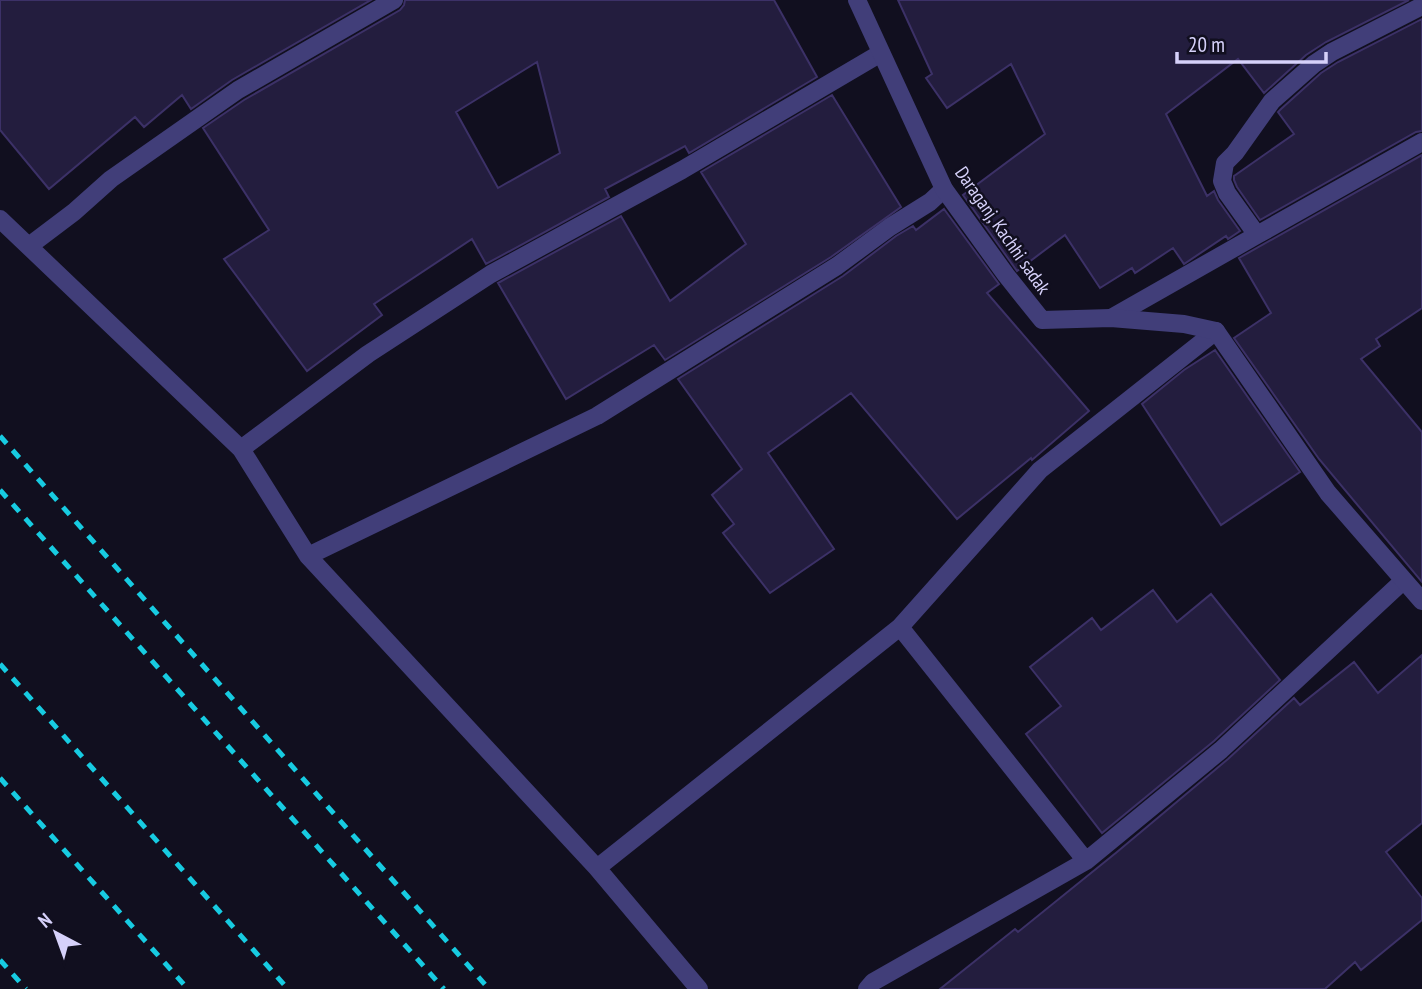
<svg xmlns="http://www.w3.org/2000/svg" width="1422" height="989" font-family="'PT Sans Narrow',sans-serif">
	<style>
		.building { fill: #231d3e; stroke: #3c3167; stroke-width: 2; fill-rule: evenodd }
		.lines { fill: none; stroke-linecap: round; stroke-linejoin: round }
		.minor { stroke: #413e79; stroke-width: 18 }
		.tertiary { stroke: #413e79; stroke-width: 18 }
		.rail { stroke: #17cbe1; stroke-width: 5; stroke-dasharray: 10 9; stroke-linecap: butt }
		.labels { text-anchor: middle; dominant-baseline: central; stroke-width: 5; stroke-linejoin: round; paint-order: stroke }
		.street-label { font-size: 19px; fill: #d6d1fa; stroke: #110f1f }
	</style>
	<rect width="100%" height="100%" fill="#110f1f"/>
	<!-- building -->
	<path class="building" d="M0,0H371L232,80L191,109L182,95L144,127L135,117L49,189L0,130Z
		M405,0H774L817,77L689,153L685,146L605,189L609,197L486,264L472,239L374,304L382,315L307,371L224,259L269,230L203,128L244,100L400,10L404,5ZM537,62L560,153L498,188L456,112Z
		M898,0H1409L1326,42L1306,55L1264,93L1238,59L1166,114L1207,196L1214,191L1218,200L1240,231L1228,239L1226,236L1184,264L1173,248L1135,273L1132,268L1100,288L1065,235L1017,271L963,195L1045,134L1011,64L947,108L926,78L932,74Z
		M1422,19V131L1416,132L1260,220L1237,187L1234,180V176L1294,134L1278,112L1281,109L1321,73L1338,62Z
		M832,95L901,207L831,257L665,360L654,345L566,399L498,283L621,216L670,301L746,244L701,172Z
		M1422,155V308L1376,339L1380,346L1361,359L1422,432V582L1319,459L1234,338L1271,313L1239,258Z
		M944,209L999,284L987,293L1089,411L1032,460L1031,458L957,519L851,393L768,453L834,549L770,593L723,533L734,524L712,495L742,469L678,379L843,276L896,236L913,226L916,230Z
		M1215,350L1300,472L1221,525L1142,404L1184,370Z
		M1153,590L1177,622L1211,594L1280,680L1214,741L1102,833L1026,734L1061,706L1030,667L1092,618L1101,630Z
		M1422,655V823L1386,852L1422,898V920L1361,970L1355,962L1325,989H940L1015,929L1018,932L1117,852L1228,759L1294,698L1300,705L1354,662L1378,693Z"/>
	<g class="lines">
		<!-- minor -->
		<path class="minor" d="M0,219L241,449L308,556L597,868L699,989
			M1257,235L1422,142
			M29,246L74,212L111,179L238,90L394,0
			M1111,318L1257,235L1227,193L1222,181L1225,163L1235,153L1272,101L1314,64L1332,52L1422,6
			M241,449L368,354L491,274L682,170L881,53
			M308,556L597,416L837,266L890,227L930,202L944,189
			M900,627L1086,861
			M597,868L900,627L1040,470L1216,331
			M867,989L873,982L1086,861L1221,750L1403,581"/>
		<!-- tertiary -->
		<path class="tertiary" d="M857,0L944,189L1006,275L1042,320L1111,318L1184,324L1216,331L1328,493L1422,601"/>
		<!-- rail -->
		<path class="rail" d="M0,436L489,989
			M0,490L444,989
			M0,664L288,989
			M0,778L188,989
			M0,960L26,989"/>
	</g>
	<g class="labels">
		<!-- street labels -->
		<g class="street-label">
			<text transform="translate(1003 230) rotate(55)">Daraganj, Kachhi sadak</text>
		</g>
	</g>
	<!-- north arrow -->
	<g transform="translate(56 933) rotate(319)" stroke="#110f1f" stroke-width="5" paint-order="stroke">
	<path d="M0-5L12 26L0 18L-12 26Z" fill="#d6d1fa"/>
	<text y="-10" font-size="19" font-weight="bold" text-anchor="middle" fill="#d6d1fa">N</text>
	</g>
	<!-- scale -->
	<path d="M1177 52v10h149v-10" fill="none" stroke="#d6d1fa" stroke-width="3.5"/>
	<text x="1188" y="52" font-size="21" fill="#d6d1fa" stroke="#110f1f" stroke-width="5" paint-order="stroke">20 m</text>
</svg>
